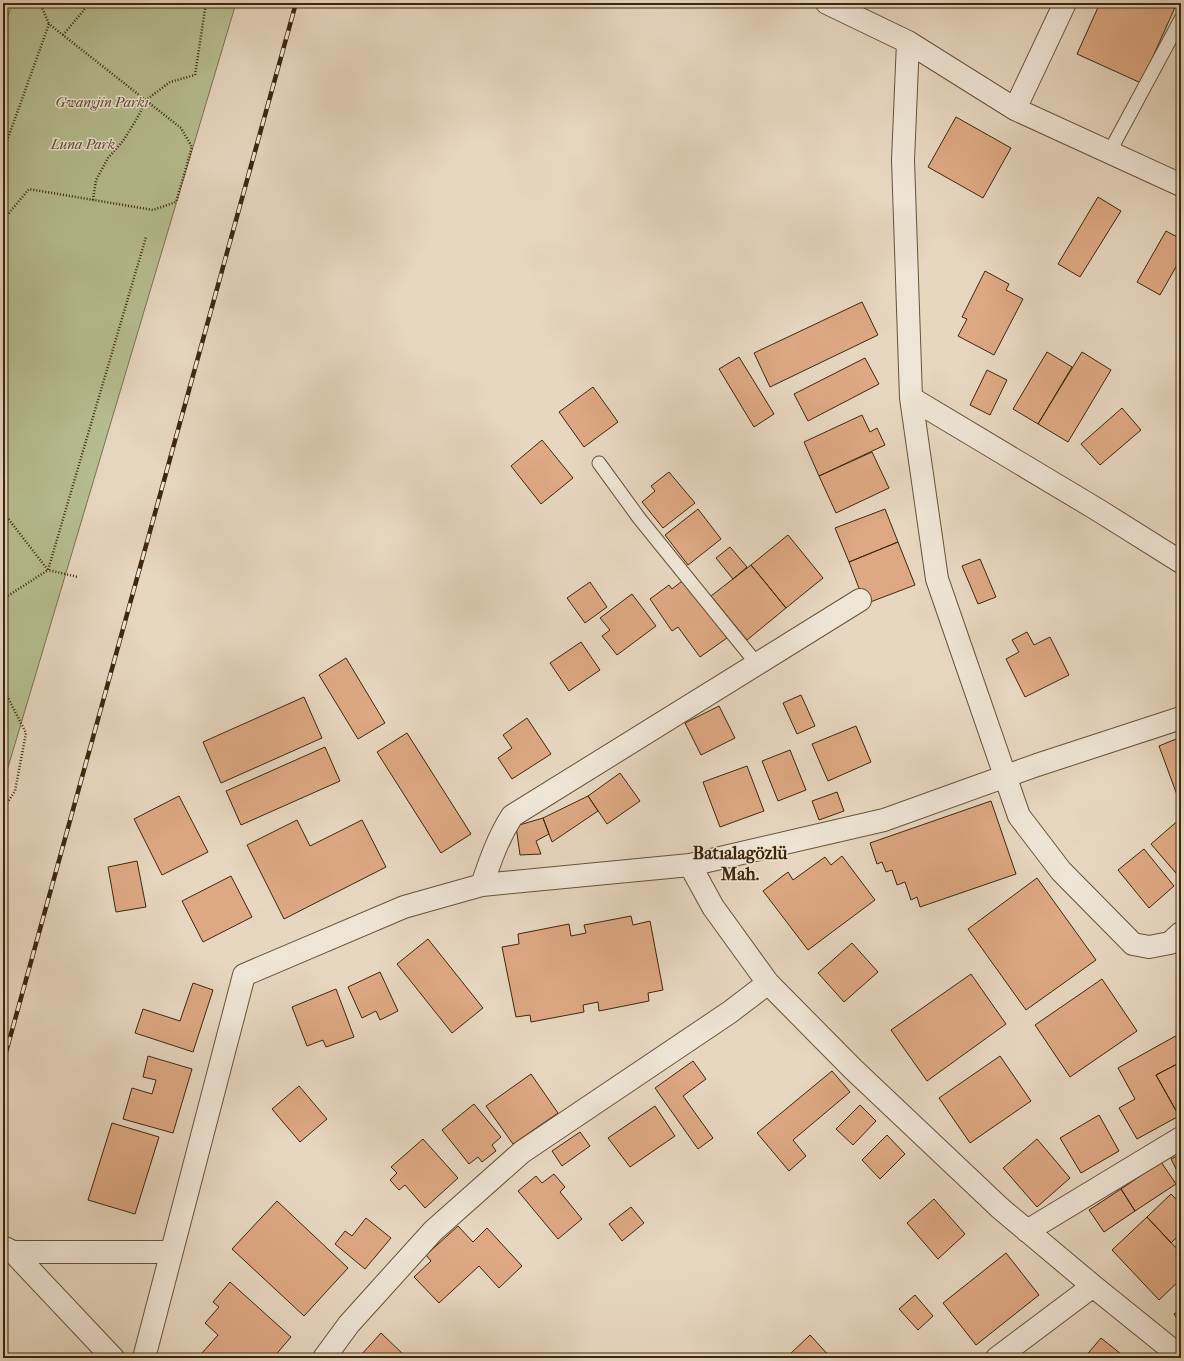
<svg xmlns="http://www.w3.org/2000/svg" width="1184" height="1361" font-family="'IM FELL French Canon',serif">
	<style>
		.green { fill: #b6be92; stroke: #7a724f }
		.building { fill: #dda883; stroke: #3e270c }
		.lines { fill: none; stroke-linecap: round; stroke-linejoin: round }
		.service-casing { stroke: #685339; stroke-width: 15 }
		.minor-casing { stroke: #685339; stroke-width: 24 }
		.tertiary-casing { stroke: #685339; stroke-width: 24 }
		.path { stroke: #3e270c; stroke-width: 2.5; stroke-dasharray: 1 2; stroke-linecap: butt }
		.service { stroke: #efe5d6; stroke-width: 13 }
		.minor { stroke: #efe5d6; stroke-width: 22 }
		.tertiary { stroke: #efe5d6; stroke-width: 22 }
		.rail-casing { stroke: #3e270c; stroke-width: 4.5 }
		.rail { stroke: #efe5d6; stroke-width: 3; stroke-dasharray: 9; stroke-linecap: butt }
		.labels { text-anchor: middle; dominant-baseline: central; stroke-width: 3; stroke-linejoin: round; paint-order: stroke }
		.park-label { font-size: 14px; font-style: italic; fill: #5c4d2e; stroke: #efe5d6 }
		.district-label { font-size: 18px; font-weight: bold; fill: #3e270c; stroke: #efe5d6 }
	</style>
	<rect width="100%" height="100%" fill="#e7d7c0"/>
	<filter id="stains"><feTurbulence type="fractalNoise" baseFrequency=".005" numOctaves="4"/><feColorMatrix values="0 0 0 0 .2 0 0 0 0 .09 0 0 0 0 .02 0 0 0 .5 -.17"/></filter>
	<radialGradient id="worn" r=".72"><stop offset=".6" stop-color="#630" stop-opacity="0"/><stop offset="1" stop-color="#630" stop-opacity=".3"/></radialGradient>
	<!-- green -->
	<path class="green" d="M12,3H236L3,784V32Z"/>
	<!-- building -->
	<path class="building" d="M1100,3H1177L1141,83L1077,54Z
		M956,117L1011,148L983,198L928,167Z
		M1098,197L1121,211L1080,277L1058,264Z
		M1166,231L1181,239V258L1160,295L1137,282Z
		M985,271L1009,284L1006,290L1023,299L994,355L958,336L967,319L962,317Z
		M862,302L878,335L770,387L754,353Z
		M1047,352L1072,367L1038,424L1013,409Z
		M1082,352L1111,370L1068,442L1038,424Z
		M739,357L774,414L754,427L719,369Z
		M865,358L879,384L808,421L794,394Z
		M987,370L1007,380L990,415L970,405Z
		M593,387L618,422L584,447L559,412Z
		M1122,408L1141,430L1100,465L1081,444Z
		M862,415L870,432L877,428L885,445L819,476L804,442Z
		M542,440L573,478L541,504L511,466Z
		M872,452L889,488L836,513L819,476Z
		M669,472L695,503L663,528L642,502L655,491L651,486Z
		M698,509L721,539L688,565L665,535Z
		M885,509L898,542L849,562L835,528Z
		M788,535L823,578L786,608L751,565Z
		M898,542L915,585L865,604L849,562Z
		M730,547L747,567L733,579L716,558Z
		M980,559L996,597L978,604L962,566Z
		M751,565L786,608L747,640L711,596Z
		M686,578L727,638L700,657L678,627L672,631L650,599L669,585L672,589Z
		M590,582L607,607L585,623L567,598Z
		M632,594L656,626L617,655L602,636L610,630L600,618Z
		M1027,632L1034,645L1050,637L1069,675L1025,697L1006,659L1019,652L1012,640Z
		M581,642L600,670L569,691L550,663Z
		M346,658L385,723L358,739L319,675Z
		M801,695L815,726L797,734L783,703Z
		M304,697L322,738L221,783L203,742Z
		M719,706L735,738L701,755L685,723Z
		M527,718L551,754L512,779L498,758L512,748L503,735Z
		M856,726L871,762L828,781L812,744Z
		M407,733L471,834L441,853L377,752Z
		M1181,737V803H1180L1159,746Z
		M325,747L340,781L241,825L226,791Z
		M790,750L806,790L778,801L762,761Z
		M747,766L764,811L720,827L703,782Z
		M620,773L640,801L607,824L588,796Z
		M837,792L844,811L819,820L812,801Z
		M179,796L208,852L162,875L134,819Z
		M588,796L598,811L552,842L543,818Z
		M991,801L1016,874L920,907L917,897L911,900L905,882L897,885L892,870L886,872L882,862L877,864L870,843Z
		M543,818L549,834L536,841L541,854L520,855L516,826Z
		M1181,818V879L1151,844Z
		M297,820L310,846L362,820L386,867L284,919L247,845Z
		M1144,849L1174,886L1149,908L1118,870Z
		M842,856L875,900L808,950L763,891L788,872L793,880L825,857L831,865Z
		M137,861L146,907L116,912L108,867Z
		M231,876L252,917L203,942L182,901Z
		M1037,878L1096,960L1026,1010L968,929Z
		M631,916L633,925L650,921L663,990L648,993L649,1001L599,1011L598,1002L583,1005L584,1012L531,1022L530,1015L516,1017L502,947L519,944L518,934L569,924L571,936L586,933L584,925Z
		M428,939L483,1008L452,1033L397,964Z
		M852,943L878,972L844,1002L818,973Z
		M380,972L398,1011L380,1020L376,1011L362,1018L348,987Z
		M971,974L1006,1024L927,1081L891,1030Z
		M1102,979L1137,1031L1070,1077L1035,1025Z
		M193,983L213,990L193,1052L135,1033L143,1009L180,1021Z
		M336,989L354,1037L326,1047L323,1040L307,1046L292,1007Z
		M1181,1033V1062L1156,1075L1179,1116L1137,1139L1119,1108L1135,1099L1118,1068Z
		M148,1056L192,1069L173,1133L123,1119L132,1088L152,1094L156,1080L143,1077Z
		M1000,1056L1031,1101L970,1143L939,1098Z
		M693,1061L706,1079L683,1096L713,1138L698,1149L655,1088Z
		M1181,1062V1115L1179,1116L1156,1075Z
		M832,1071L850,1092L793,1140L806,1156L789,1171L757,1133Z
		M531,1074L558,1113L513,1144L486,1106Z
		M299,1086L327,1119L300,1142L272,1109Z
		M474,1104L501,1137L492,1145L496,1151L482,1162L478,1157L469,1164L442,1130Z
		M860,1105L876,1121L853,1145L836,1129Z
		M655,1106L675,1136L630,1167L608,1138Z
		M1099,1115L1119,1151L1081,1173L1060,1138Z
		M112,1123L159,1137L135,1214L88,1200Z
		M580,1132L590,1146L562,1166L552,1151Z
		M887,1135L905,1154L880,1179L862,1160Z
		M423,1139L458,1178L425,1208L405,1185L399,1190L390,1180L397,1173L391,1167Z
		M1037,1139L1070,1178L1037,1207L1003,1168Z
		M1181,1154V1179L1171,1159Z
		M1161,1162L1176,1184L1135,1211L1121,1189Z
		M554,1174L565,1187L560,1192L582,1219L558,1239L518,1191L536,1176L542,1183Z
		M1121,1189L1135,1211L1104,1232L1089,1210Z
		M1171,1194L1181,1204V1233L1171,1243L1147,1217Z
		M934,1199L965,1234L938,1259L907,1223Z
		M277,1201L348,1268L304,1316L232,1249Z
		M631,1207L644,1223L622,1241L609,1224Z
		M1147,1217L1181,1253V1279L1159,1300L1112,1250Z
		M366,1218L391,1238L365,1269L335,1244L345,1231L352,1236Z
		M458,1226L473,1242L487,1228L522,1266L499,1288L479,1266L439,1303L414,1277L431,1261L426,1255Z
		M1006,1253L1039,1295L976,1345L943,1303Z
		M230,1282L291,1337L273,1358H208L202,1353L218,1335L205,1323L219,1307L213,1302Z
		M915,1295L933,1316L918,1330L899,1309Z
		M1181,1309V1325L1174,1314Z
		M381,1333L407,1358H364L361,1355Z
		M810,1335L831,1358H790L788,1356Z
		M1101,1338L1126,1358H1084Z"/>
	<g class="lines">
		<defs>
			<path id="service" d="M1110,151L1181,19
				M599,463L639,518L757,664"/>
			<path id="minor" d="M827,3L908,42L1015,109L1181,185
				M908,42L903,160L911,398L937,579L1019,816L1061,871L1133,944L1149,947L1170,943L1181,933
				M1015,109L1065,3
				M911,398L1098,510L1181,562
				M690,865L713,907L768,983L853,1069L1000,1208L1093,1286L1181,1357
				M482,885C490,861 498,838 512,816L860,600
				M1027,1231L1181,1138
				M144,1358L244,975L404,907L482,885L690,865L884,820L1037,765L1181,718
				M324,1358L349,1324L433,1231L522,1152L730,1012L768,983
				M997,1358L1093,1286"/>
			<path id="tertiary" d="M5,1248L13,1252L113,1358
				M13,1252H171"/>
		</defs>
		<!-- service casing -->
		<use href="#service" class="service-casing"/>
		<!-- minor casing -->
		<use href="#minor" class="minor-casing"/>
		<!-- tertiary casing -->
		<use href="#tertiary" class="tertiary-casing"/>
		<!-- path -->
		<path class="path" d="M40,3L49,24
			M3,8L5,3
			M63,35L84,10L87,3
			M3,152L49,24L181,128L192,147L176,202L153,210L29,189L9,213H3
			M93,200L96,180L108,158L123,141L139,115L146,100L170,82L195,75L206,3
			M3,512L48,570L78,577
			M3,599L48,570L146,237
			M3,688L26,733L15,791L3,809"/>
		<!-- service -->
		<use href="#service" class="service"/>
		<!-- minor -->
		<use href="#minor" class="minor"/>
		<!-- tertiary -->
		<use href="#tertiary" class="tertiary"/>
		<defs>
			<path id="rail" d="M3,1063L296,3"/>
		</defs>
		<!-- rail casing -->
		<use href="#rail" class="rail-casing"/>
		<!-- rail -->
		<use href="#rail" class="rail"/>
	</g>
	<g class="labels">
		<!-- park labels -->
		<g class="park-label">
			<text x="102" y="102">Gwangjin Parkı</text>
			<text x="83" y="144">Luna Park</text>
		</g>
		<!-- district labels -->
		<g class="district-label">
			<text x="740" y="853">Batıalagözlü<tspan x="740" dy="21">Mah.</tspan></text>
		</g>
	</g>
	<!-- margin -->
	<rect width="1184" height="1361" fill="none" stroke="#e7d7c0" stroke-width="16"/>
	<rect x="4" y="4" width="1176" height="1353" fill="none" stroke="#3e270c" stroke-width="2"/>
	<rect x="8" y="8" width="1168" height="1345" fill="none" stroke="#3e270c"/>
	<rect width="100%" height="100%" filter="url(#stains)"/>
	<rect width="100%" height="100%" fill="url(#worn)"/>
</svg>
